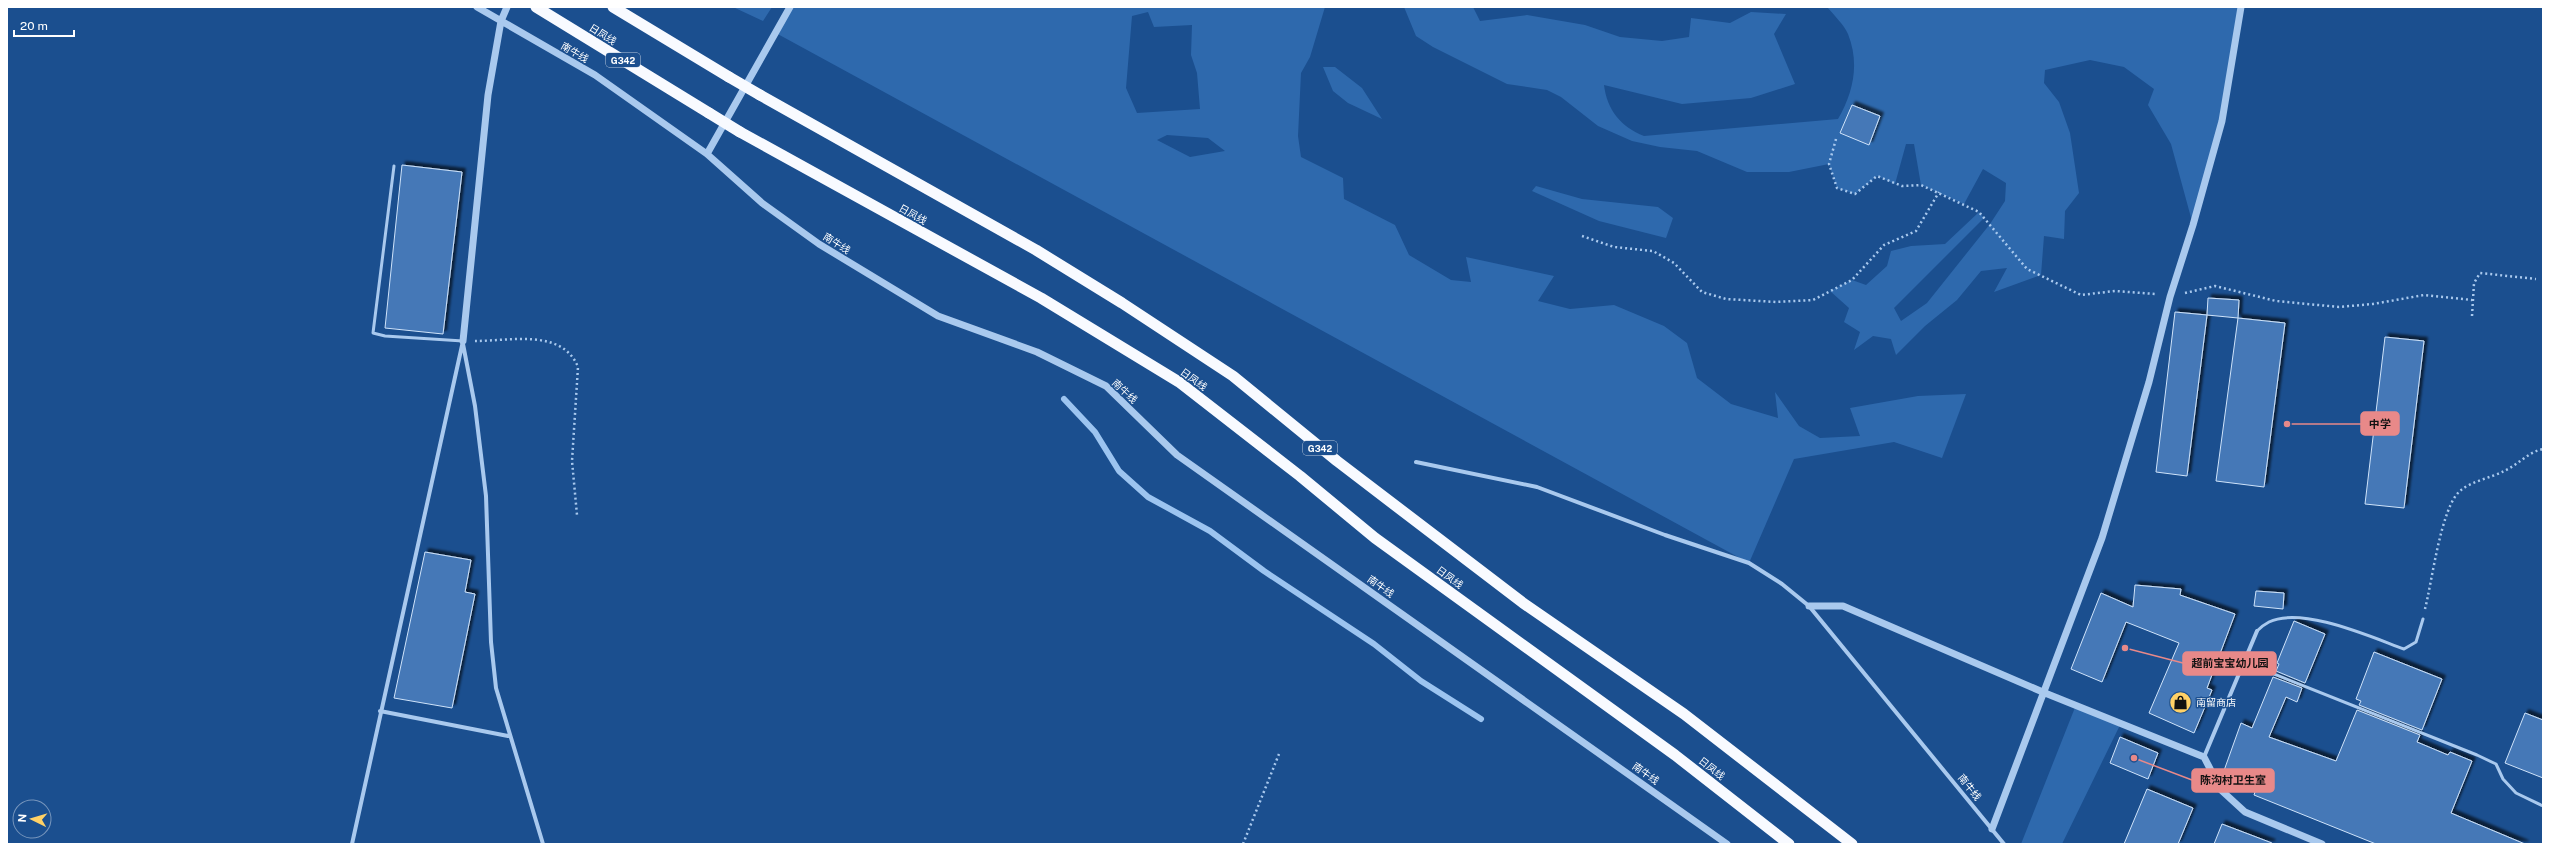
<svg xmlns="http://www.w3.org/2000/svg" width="2550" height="851" font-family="'Public Sans','Noto Sans SC',sans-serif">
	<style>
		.green { fill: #2e69ad; fill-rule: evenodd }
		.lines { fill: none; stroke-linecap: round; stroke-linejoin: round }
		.stream { stroke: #9cc4f0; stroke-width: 6 }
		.building { fill: #4478b7; stroke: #cfe3fa; filter: url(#shadow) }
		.path { stroke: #a9c9ee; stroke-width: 2.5; stroke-dasharray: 2 3; stroke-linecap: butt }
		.service { stroke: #a9c9ee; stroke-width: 3 }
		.minor { stroke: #a9c9ee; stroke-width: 4 }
		.tertiary { stroke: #a9c9ee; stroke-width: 7 }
		.trunk { stroke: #f8faff; stroke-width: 11 }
		.trunk-bridge { stroke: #f8faff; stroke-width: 11 }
		.labels { text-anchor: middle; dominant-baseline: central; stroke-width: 3; stroke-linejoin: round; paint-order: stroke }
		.shield { fill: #1b4f8f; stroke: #bbcadd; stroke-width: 1 }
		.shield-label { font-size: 9px; font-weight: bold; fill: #fff }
		.street-label { font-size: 10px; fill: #fff; stroke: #1b4f8f }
		.poi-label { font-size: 10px; fill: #fff; stroke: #1b4f8f; text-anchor: start }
		.leader { fill: none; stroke: #e88989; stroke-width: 1.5 }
		.callout-dot { fill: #e88989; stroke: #1b4f8f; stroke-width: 1.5 }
		.callout { fill: #e88989; stroke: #e88989; stroke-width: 1.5 }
		.callout-label { font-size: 11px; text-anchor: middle; font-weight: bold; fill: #111 }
	</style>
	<defs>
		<filter id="shadow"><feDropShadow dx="3.5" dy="-3.5" stdDeviation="1" flood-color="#0009"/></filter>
	</defs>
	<rect width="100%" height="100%" fill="#1b4f8f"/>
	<!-- green -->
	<path class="green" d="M733,7H772L763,21Z
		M790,7H1325L1310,57L1301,73L1298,136L1301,157L1343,178L1344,199L1395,225L1409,255L1451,280L1471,282L1466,257L1554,276L1538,301L1570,309L1614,305L1664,326L1687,343L1697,378L1731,404L1778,418L1775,392L1799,426L1820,438L1860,436L1850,408L1918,396L1966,394L1942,458L1894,442L1794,459L1749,563L774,32ZM1148,12L1154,27L1192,25L1191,55L1197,73L1200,109L1137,113L1126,88L1132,16ZM1167,135L1208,138L1225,151L1190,157L1157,140Z
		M1404,7H1473L1480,21L1527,15L1585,25L1620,37L1662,41L1689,37L1691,18L1730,23L1751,12L1786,14L1774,34L1795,84L1751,98L1682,104L1604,85C1607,110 1621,127 1644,136L1838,119C1853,93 1860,64 1848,34C1844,25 1834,15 1827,7H2241L2222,121L2193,225L2171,144L2148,105L2154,89L2124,67L2090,60L2045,70L2044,83L2059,102L2070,133L2079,193L2065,211L2064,239L2044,236L2041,275L1994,292L2007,268L1981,271L1957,300L1925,326L1896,355L1891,339L1873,336L1854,350L1860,332L1844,322L1849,308L1830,291L1852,280L1866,285L1887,266L1891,251L1911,246L1945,244L1979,212L1984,218L1894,308L1901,321L1927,303L1990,224L2005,201L2006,183L1983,169L1964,204L1921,185L1914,144H1906L1895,184L1877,176L1855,194L1837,188L1829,164L1789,172H1747L1697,151L1660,147L1632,141L1598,126L1561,97L1547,90L1507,84L1433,47L1416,36Z
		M1323,67H1335L1362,88L1382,119L1348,103L1333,91Z
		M1536,186L1582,199L1658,207L1673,218L1666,238L1599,221L1532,191Z
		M2076,705L2121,723L2062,844H2021Z"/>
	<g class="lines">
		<!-- stream -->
		<path class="stream" d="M1064,399L1095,432L1119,471L1148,497L1210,531L1264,571L1374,644L1421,681L1481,719"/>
	</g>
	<!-- building -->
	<path class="building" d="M1852,105L1880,116L1869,145L1840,133Z
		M402,165L462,172L443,334L385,328Z
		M2208,298L2239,300L2238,318L2207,315Z
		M2175,312L2207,315L2187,476L2156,472Z
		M2238,318L2285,323L2264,487L2216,481Z
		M2385,337L2424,341L2404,508L2365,504Z
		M425,552L471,560L465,592L475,594L452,708L394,698Z
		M2135,585L2181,589L2180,595L2235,614L2207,688L2212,690L2194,733L2149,713L2179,643L2126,622L2102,682L2071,669L2101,593L2133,607Z
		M2256,591L2284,593L2283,609L2254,606Z
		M2294,621L2325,634L2305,683L2276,671L2279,664L2277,663Z
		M2374,652L2442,679L2422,730L2359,705L2361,701L2356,699Z
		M2273,677L2302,688L2297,702L2286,697L2269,737L2336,761L2357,710L2420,735L2417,742L2448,755L2450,752L2472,761L2451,813L2525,844H2376L2254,795L2255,792L2221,779L2241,723L2252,728Z
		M2525,713L2543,720V778L2505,763Z
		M2120,737L2158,753L2148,779L2110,763Z
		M2147,789L2193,808L2178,844H2124Z
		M2222,824L2272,843L2271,844H2214Z"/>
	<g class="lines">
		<!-- path -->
		<path class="path" d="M1836,139L1829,164L1837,188L1855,194L1877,176L1902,186L1921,185L1979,212L2027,269L2081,295L2115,291L2156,294
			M1582,236L1614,247L1653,251L1674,263L1702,292L1726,299L1776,302L1813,300L1852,280L1884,245L1916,231L1939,192
			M2185,293L2215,286L2276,301L2339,307L2373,304L2424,295L2472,300
			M2472,316L2474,283L2480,273L2536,279
			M475,341C510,341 562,328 578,367L572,461L577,515
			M2425,609C2432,582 2441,507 2460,491C2471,481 2491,478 2504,471C2518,465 2528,452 2543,449
			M1243,844L1279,754"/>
		<!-- service -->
		<path class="service" d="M394,166L373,333L385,336L463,341
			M2257,631C2260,628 2265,624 2269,622C2302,606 2371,637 2404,649L2416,642L2423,619
			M2244,662L2477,755L2496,764L2503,779L2516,793L2543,806"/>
		<!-- minor -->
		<path class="minor" d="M463,344L475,406L486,496L491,642L496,688L543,844
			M1416,462L1537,487L1665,535L1749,563L1782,584L1809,606L2004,844
			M380,711L508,736
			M2204,757L2257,631
			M352,844L463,341"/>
		<!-- tertiary -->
		<path class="tertiary" d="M477,7L595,75L707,154L762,203L819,244L938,316L1037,352L1106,386L1177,455L1727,844
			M707,154L790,7
			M463,341L488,95L501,21L507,7
			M1809,606H1843L2045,693L2204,757L2221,790L2245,812L2322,844
			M1992,829L2102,538L2149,382L2170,297L2193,225L2222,121L2241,7"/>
		<!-- trunk -->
		<path class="trunk" d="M536,7L709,113
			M613,7L729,77
			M760,95L1036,250L1122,303L1233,376L1337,461L1523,603L1684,714L1852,844
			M740,132L1041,298L1179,382L1300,476L1375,538L1675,755L1789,844"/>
		<!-- trunk-bridge -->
		<path class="trunk-bridge" d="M729,77L760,95
			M709,113L740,132"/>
	</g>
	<!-- icons -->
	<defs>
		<symbol id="shop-disc" viewBox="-11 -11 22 22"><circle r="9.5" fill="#ffd166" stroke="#1b4f8f"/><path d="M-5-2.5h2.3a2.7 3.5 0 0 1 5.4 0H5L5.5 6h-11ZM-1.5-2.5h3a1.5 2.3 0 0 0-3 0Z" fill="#111"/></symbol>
	</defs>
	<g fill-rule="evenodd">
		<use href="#shop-disc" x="2168" y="690" width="25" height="25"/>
	</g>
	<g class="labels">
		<!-- shield labels -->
		<g class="shield">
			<rect x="606" y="53" width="34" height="14" rx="3"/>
			<rect x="1303" y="441" width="34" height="14" rx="3"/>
		</g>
		<g class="shield-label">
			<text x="623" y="60">G342</text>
			<text x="1320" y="448">G342</text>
		</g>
		<!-- street labels -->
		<g class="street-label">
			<text transform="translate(603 34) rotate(32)">日凤线</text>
			<text transform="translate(575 52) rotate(30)">南牛线</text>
			<text transform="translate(913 214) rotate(29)">日凤线</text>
			<text transform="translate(837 243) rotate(32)">南牛线</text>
			<text transform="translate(1194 379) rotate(36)">日凤线</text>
			<text transform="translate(1125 391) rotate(43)">南牛线</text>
			<text transform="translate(1450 577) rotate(36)">日凤线</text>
			<text transform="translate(1381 586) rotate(35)">南牛线</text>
			<text transform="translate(1712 768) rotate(38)">日凤线</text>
			<text transform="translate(1646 773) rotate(35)">南牛线</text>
			<text transform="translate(1970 787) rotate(51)">南牛线</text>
		</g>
		<!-- poi labels -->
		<g class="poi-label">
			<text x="2196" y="702">南留商店</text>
		</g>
	</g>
	<!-- callouts -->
	<path class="leader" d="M2287 424L2361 424M2125 648L2183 663M2134 758L2192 780"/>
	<g class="callout-dot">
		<circle cx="2287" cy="424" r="4"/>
		<circle cx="2125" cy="648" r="4"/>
		<circle cx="2134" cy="758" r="4"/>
	</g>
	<g class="callout">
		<rect x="2361" y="412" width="38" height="23" rx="4"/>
		<rect x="2183" y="652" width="93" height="23" rx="4"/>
		<rect x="2192" y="769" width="82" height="23" rx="4"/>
	</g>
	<g class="callout-label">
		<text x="2380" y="428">中学</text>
		<text x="2230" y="667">超前宝宝幼儿园</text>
		<text x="2233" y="784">陈沟村卫生室</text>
	</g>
	<!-- border -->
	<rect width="2550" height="851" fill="none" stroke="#ffffff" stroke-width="16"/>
	<!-- north arrow -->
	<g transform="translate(32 819) rotate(275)"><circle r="19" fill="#1b4f8f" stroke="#7695bc"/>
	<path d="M0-3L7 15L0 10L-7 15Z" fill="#ffd166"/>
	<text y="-6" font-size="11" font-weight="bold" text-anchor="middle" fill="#ffffff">N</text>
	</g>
	<!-- scale -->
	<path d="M14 30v6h60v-6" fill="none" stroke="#ffffff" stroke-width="2"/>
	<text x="20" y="30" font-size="12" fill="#ffffff" stroke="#1b4f8f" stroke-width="3" paint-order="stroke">20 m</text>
</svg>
